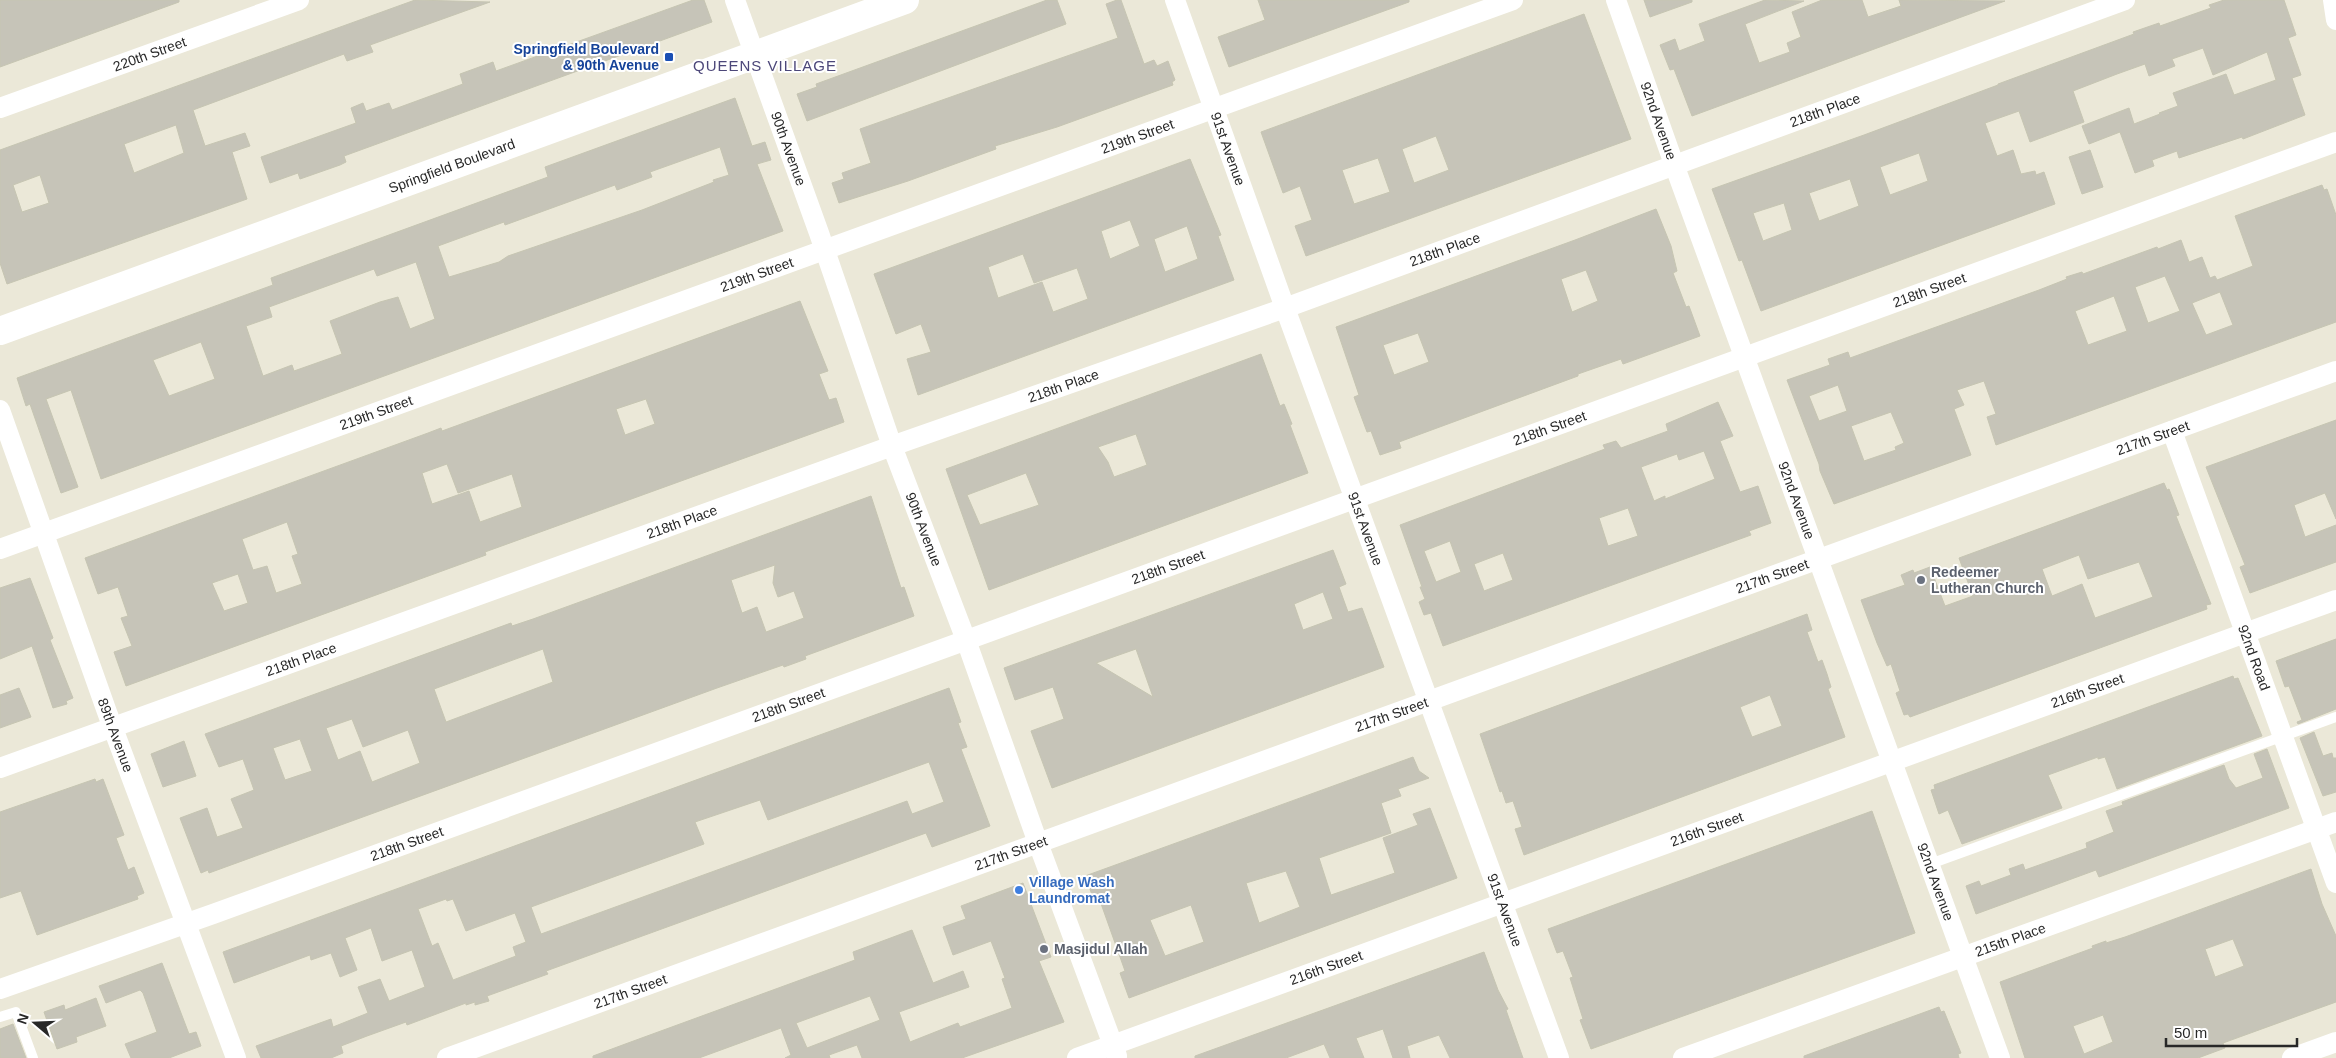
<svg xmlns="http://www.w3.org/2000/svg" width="2336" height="1058" font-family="Helvetica,sans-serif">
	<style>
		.building { fill: #c6c4b8; stroke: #c6c5b2; fill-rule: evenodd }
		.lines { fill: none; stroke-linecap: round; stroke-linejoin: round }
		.service { stroke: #fff; stroke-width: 10 }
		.minor { stroke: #fff; stroke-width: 20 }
		.secondary { stroke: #fff; stroke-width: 28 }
		.transit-dot { fill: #1a4fb4; stroke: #fff; stroke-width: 2 }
		.worship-dot { fill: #6b7280; stroke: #fff; stroke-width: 2 }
		.shop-dot { fill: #3f7fe0; stroke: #fff; stroke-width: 2 }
		.labels { text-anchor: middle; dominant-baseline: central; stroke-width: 4; stroke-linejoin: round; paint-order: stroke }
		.transit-label { font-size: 14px; font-weight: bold; fill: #164399; stroke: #fff; text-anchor: end }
		.street-label { font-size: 14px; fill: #282828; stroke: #fff }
		.worship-label { font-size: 14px; font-weight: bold; fill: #5b616d; stroke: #fff; text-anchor: start }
		.shop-label { font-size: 14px; font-weight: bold; fill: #366cbe; stroke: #fff; text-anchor: start }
		.neighbourhood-label { font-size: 15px; letter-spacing: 1px; fill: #4c4779; stroke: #fff }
	</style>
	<rect width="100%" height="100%" fill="#ebe8d8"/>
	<!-- building -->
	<path class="building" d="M0,0H179V2L0,67Z
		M415,0L490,2L370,45L373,52L347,61L344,54L193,110L205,146L245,133L250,146L232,152L247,199L7,284L0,263V150ZM176,125L184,153L134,173L124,144ZM40,175L49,203L22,212L13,185Z
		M693,0H704L712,22L344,156L346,162L340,165L300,179L298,173L270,183L261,157L356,123L351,108L363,103L366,111L389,103L392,110L463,84L460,74L493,62L496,71Z
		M1047,0H1057L1066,24L807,121L797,94L817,87L816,84Z
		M1117,0H1121L1144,64L1154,60L1157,66L1168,61L1175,80L1172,82L1173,85L1057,127L995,146L996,149L908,181L839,203L832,183L844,179L842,173L871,163L860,129L1118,38L1106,4Z
		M1258,0H1409V2L1229,67L1218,37L1265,20Z
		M1644,0H1692V2L1650,17Z
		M1765,0L1804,1L1745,24L1759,63L1790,52L1787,43L1801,37L1792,12L1822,0H1862L1868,17L1901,6L1899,0L2005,1L1692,116L1674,69L1670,70L1660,45L1675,39L1679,51L1705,41L1699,24Z
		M2224,0H2284L2296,35L2288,38L2301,75L2292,78L2305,115L2243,139L2242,137L2179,158L2177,151L2152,160L2154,166L2135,173L2120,132L2089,144L2082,126L2129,108L2134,124L2160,114L2159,113L2178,106L2173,93L2226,74L2234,95L2276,80L2267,52L2213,75L2203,48L2172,59L2175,66L2149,76L2145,64L2117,74L2073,91L2084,122L2030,142L2019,111L1985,123L1997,156L2013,150L2021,174L2035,171L2036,175L2044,172L2055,204L1761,311L1742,260L1739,261L1712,189L1864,135L1998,85V84L2134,34L2133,32L2159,23L2160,26L2211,8L2209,5ZM1919,153L1928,181L1890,195L1880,167ZM1850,179L1859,206L1819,221L1809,193ZM1784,203L1792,230L1763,241L1753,213Z
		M1584,14L1631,139L1306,256L1295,226L1312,220L1300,186L1283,193L1261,132ZM1436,136L1449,170L1414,183L1402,149ZM1378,158L1390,192L1354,204L1342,170Z
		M735,98L752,146L765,142L771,160L757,164L783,231L101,479L71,390L46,399L78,487L61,493L30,404L26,406L17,378L273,285L271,278L548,177L545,167ZM720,147L729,175L713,180L714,182L642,210L508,256L499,262L449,277L438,246L504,222L505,225L615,185L617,190L652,177L650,172ZM416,262L435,319L410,329L398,297L380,302L330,321L342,354L294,371L292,365L263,376L246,326L272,317L269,307L374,269L377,276ZM201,342L215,379L169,396L153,360Z
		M2090,150L2103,187L2082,194L2069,157Z
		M1190,159L1221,235L1218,236L1234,280L918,395L907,359L931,352L921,324L896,334L874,274ZM1130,220L1140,246L1110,259L1101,231ZM1187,226L1198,259L1165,272L1154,239ZM1023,254L1034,283L1077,268L1088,299L1053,312L1042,282L998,298L988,267Z
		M2322,185L2324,190L2327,189L2336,215V322L1996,445L1987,417L1996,414L1984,381L1957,390L1964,405L1954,409L1971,455L1834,504L1820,471L1819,464L1787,380L1830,365L1828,359L1848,352L1850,358L2039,290L2067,279L2066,277L2082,272L2083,274L2157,247L2158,249L2181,240L2189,262L2202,257L2210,278L2215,276L2217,280L2253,266L2235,216ZM2165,276L2180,311L2148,323L2135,287ZM2220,292L2233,325L2206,335L2192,303ZM2114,296L2127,331L2088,345L2075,311ZM1838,385L1847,411L1819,421L1809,396ZM1891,412L1904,443L1895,447L1896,450L1864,461L1851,426Z
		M1656,209L1671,246L1677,271L1673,273L1686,307L1689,306L1700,336L1623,364L1621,359L1578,374V376L1399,442L1401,448L1380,455L1371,431L1367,432L1354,397L1359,395L1336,327L1575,240ZM1586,270L1598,301L1572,312L1561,279ZM1418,333L1429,362L1394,375L1383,345Z
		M800,301L828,371L819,374L829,400L836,398L844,422L485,552L486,555L126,686L114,652L132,646L121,618L128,616L118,587L98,594L85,558L428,433L441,428L442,431ZM646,399L655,424L625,435L616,409ZM447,464L458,493L512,474L522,507L480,522L469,491L432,504L422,473ZM287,522L298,554L292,556L302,584L276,593L267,566L253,570L242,539ZM238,574L248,603L224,611L212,583Z
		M1261,354L1280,406L1284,404L1292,424L1290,425L1308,473L989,590L946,469ZM1136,434L1147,465L1114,477L1108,462L1098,447ZM1026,473L1039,505L980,525L967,495Z
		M1718,402L1733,436L1720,441L1740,492L1758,486L1771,523L1749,531L1751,535L1443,646L1431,613L1424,615L1419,602L1425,599L1420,587H1422L1400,525L1605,449L1603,445L1616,441L1621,448L1668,431L1666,424ZM1704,451L1715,479L1665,499V496L1654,501L1641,467L1677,454L1679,460ZM1628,508L1638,536L1608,546L1599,518ZM1450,541L1461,572L1436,582L1424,551ZM1503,553L1513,580L1484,591L1474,564Z
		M2336,420V519L2325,493L2294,505L2305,537L2336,525V562L2250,593L2240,567L2245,565L2206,467Z
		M2164,483L2167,490L2169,489L2179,515L2176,516L2211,604L2206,605L2207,609L1910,717L1908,714L1904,715L1896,693L1900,691L1891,664L1887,666L1877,643L1861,600L1905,585L1901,575L1913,570L1914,573L1930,567L1945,606L1973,596L1959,558ZM2079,555L2088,579L2139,562L2153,597L2095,618L2082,584L2052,596L2042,569Z
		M871,496L901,588L904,587L914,616L805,656L806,659L784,667L783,665L717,688L209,873L208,870L201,873L180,818L207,808L217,837L243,828L231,799L254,790L243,759L219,767L205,734L511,623L512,626L533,619ZM775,565L773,583L778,597L794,591L804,618L766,632L757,607L742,613L731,580ZM543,649L553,682L446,722L434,689ZM352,719L363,747L408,730L420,763L372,782L360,751L338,760L326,728ZM300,739L312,771L285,780L273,748Z
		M1333,550L1346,584L1339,587L1348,612L1362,608L1384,667L1052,788L1031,731L1064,719L1053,687L1015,700L1004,668ZM1323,592L1333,619L1303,630L1294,604ZM1136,649L1153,697L1096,663Z
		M30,578L53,638L50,640L73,698L66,701L67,704L53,708L32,646L0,659V588Z
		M1807,614L1812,630L1807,632L1818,662L1822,660L1827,674L1831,687L1828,689L1845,737L1524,855L1515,829L1522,827L1513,801L1506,803L1502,791L1500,792L1480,734ZM1770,695L1782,726L1752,737L1740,707Z
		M2336,639V709L2298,724L2297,722L2302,720L2289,686L2285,687L2276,661Z
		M2233,676L2234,679L2238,678L2262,736L2117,789L2105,757L2098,759V757L2048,775L2062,808L1962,844L1948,810L1939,814L1931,790L1935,789L1934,785Z
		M19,688L31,717L0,728V695Z
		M949,688L961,722L958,723L967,747L961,749L990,826L932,847L926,833L912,838L546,971L548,974L487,996L489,1001L475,1005V1002L466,1005V1003L407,1025L406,1022L367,1036L341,1046L343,1053L331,1058H261L256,1046L331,1019L333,1027L368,1013L358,987L380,979L389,1001L425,987L412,950L382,961L371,928L345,938L357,970L340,977L331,953L311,960L310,955L234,983L223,952ZM929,762L944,802L912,814L907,801L541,934L531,907L704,844L695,822L760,800L768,820ZM446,899L447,901L453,899L466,931L515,913L526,942L513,947L516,956L453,980L438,943L432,946L418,909Z
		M2314,732L2323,756L2332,753L2333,758H2336V792L2323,796L2300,738Z
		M184,741L196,776L163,787L151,754Z
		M2267,749L2289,808L2099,877L2096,870L1976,914L1966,886L1979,881L1981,886L2011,875L2009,869L2023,864L2025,870L2087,848L2086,843L2114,832L2106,811L2123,805L2122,802L2224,765L2229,779L2236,788L2263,778L2254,754Z
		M1413,757L1419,771L1429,778L1398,789L1401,796L1381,803L1391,833L1319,858L1331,895L1395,873L1383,838L1418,825L1413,814L1430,808L1457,878L1129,998L1120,973L1125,971L1099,898L1094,900L1085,876ZM1286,871L1300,907L1259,923L1246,883ZM1191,905L1204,942L1165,956L1150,920Z
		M95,779L96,782L103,779L124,835L116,838L128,870L134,867L144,893L137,896L138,899L37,935L21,891L0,898V812Z
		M1872,811L1915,933L1591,1049L1580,1020L1583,1019L1570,978L1573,977L1563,951L1557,953L1548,929Z
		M2311,869L2322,904L2336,936V1002L2223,1043L2225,1048L2198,1058H2025L2000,982L2093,948L2092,946L2106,941V943L2125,937ZM2233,939L2244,966L2215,977L2205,949ZM2103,1015L2113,1042L2084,1054L2073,1026Z
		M1023,883L1051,957L1039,961L1064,1022L962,1058H862L857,1045L829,1055L830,1058H785L791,1055L781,1028L699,1058H593V1056L628,1043L855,960L853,952L912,930L933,983L963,971L969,987L899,1012L910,1042L958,1023L960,1027L1012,1008L1002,979L1005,978L991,941L953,955L943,927L966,919L961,906ZM870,996L880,1020L807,1048L796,1023Z
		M1484,952L1498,990L1508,1009L1506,1010L1523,1058H1450L1439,1035L1407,1046L1410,1058H1393L1383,1029L1356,1038L1364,1058H1330L1324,1044L1286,1058H1195V1056Z
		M162,963L189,1034L196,1032L201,1046L169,1058H131L125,1044L157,1032L143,993L140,990L106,1003L99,986Z
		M96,998L106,1026L76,1037L77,1042L57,1049L44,1012L64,1005L65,1010Z
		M1939,1007L1941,1012L1944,1011L1961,1053L1958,1054L1959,1058H1804V1056Z
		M13,1024L26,1058H0V1029Z"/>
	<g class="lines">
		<!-- service -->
		<path class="service" d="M1930,864L2336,717
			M0,1017L16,1012L33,1058"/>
		<!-- minor -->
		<g class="minor">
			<path id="s1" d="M735,0L819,233L892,446L966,640L1038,843L1117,1056"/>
			<path id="s2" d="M1175,0L1285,308L1559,1058"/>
			<path id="s3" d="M1616,0L1675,167L2000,1058"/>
			<path d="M2333,0L2336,20"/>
			<path id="s4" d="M0,108L299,0"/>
			<path id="s5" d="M0,410L107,712L236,1058"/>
			<path id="s6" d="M2172,431L2336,883"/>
			<path id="s7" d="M0,549L1513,0"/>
			<path id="s8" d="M0,768L892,446L1285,308L2125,0"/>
			<path id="s9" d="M0,989L213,914L2336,142"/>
			<path id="s10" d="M447,1058L2336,371"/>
			<path id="s11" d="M1077,1058L2336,600"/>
			<path id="s12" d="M1683,1058L2336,822"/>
			<path d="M2292,1058L2336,1042"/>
		</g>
		<!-- secondary -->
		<path class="secondary" id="s13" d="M0,331L905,0"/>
	</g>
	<!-- markers -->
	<rect class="transit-dot" x="664" y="52" width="10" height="10" rx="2.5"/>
	<g class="worship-dot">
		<circle cx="1921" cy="580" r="5"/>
		<circle cx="1044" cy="949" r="5"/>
	</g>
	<circle class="shop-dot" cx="1019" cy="890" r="5"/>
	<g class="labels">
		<!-- transit labels -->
		<g class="transit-label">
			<text x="659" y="49">Springfield Boulevard<tspan x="659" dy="16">&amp; 90th Avenue</tspan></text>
		</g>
		<!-- street labels -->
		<g class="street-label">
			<text stroke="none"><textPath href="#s4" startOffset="159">220th Street</textPath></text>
			<text stroke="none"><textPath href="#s8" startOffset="1940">218th Place</textPath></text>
			<text stroke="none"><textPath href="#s3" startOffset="128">92nd Avenue</textPath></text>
			<text stroke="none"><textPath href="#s7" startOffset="1210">219th Street</textPath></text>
			<text stroke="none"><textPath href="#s1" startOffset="158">90th Avenue</textPath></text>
			<text stroke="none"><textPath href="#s2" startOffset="158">91st Avenue</textPath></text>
			<text stroke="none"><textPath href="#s13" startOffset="481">Springfield Boulevard</textPath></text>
			<text stroke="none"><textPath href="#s8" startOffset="1535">218th Place</textPath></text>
			<text stroke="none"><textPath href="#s7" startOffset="805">219th Street</textPath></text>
			<text stroke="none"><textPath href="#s9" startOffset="2052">218th Street</textPath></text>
			<text stroke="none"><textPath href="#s8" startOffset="1130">218th Place</textPath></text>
			<text stroke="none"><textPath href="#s7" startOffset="400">219th Street</textPath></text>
			<text stroke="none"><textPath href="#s9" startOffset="1648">218th Street</textPath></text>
			<text stroke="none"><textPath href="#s10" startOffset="1815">217th Street</textPath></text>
			<text stroke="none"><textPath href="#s3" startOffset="532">92nd Avenue</textPath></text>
			<text stroke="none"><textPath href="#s8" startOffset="725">218th Place</textPath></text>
			<text stroke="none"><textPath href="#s2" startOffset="562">91st Avenue</textPath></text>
			<text stroke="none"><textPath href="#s1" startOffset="562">90th Avenue</textPath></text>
			<text stroke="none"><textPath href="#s9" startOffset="1242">218th Street</textPath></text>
			<text stroke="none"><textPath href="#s10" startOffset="1410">217th Street</textPath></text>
			<text stroke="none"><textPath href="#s6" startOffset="241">92nd Road</textPath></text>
			<text stroke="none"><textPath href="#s8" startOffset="320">218th Place</textPath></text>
			<text stroke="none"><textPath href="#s11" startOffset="1075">216th Street</textPath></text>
			<text stroke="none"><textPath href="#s9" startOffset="838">218th Street</textPath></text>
			<text stroke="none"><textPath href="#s10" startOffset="1005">217th Street</textPath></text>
			<text stroke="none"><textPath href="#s5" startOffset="345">89th Avenue</textPath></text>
			<text stroke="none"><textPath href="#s11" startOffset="670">216th Street</textPath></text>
			<text stroke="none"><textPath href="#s9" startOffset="432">218th Street</textPath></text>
			<text stroke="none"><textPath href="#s10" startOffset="600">217th Street</textPath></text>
			<text stroke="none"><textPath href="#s3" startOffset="938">92nd Avenue</textPath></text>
			<text stroke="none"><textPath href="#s2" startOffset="968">91st Avenue</textPath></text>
			<text stroke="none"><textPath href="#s12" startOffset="348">215th Place</textPath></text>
			<text stroke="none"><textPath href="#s11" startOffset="265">216th Street</textPath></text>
			<text stroke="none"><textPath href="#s10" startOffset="195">217th Street</textPath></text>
		</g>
		<!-- worship labels -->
		<g class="worship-label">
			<text x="1931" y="572">Redeemer<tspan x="1931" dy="16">Lutheran Church</tspan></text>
			<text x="1054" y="949">Masjidul Allah</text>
		</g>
		<!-- shop labels -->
		<g class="shop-label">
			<text x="1029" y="882">Village Wash<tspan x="1029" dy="16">Laundromat</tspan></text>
		</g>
		<!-- neighbourhood labels -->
		<g class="neighbourhood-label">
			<text x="765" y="65">QUEENS VILLAGE</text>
		</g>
	</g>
	<!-- north arrow -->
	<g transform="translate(35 1023) rotate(289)" stroke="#ffffff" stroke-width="4" paint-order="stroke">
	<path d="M0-4L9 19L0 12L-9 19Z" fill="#282828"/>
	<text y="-8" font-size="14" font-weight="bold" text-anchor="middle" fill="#282828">N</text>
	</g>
	<!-- scale -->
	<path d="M2166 1038v8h131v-8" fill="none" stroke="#282828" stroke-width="2.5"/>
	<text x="2174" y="1038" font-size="15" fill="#282828" stroke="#ffffff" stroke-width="4" paint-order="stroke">50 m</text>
</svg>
